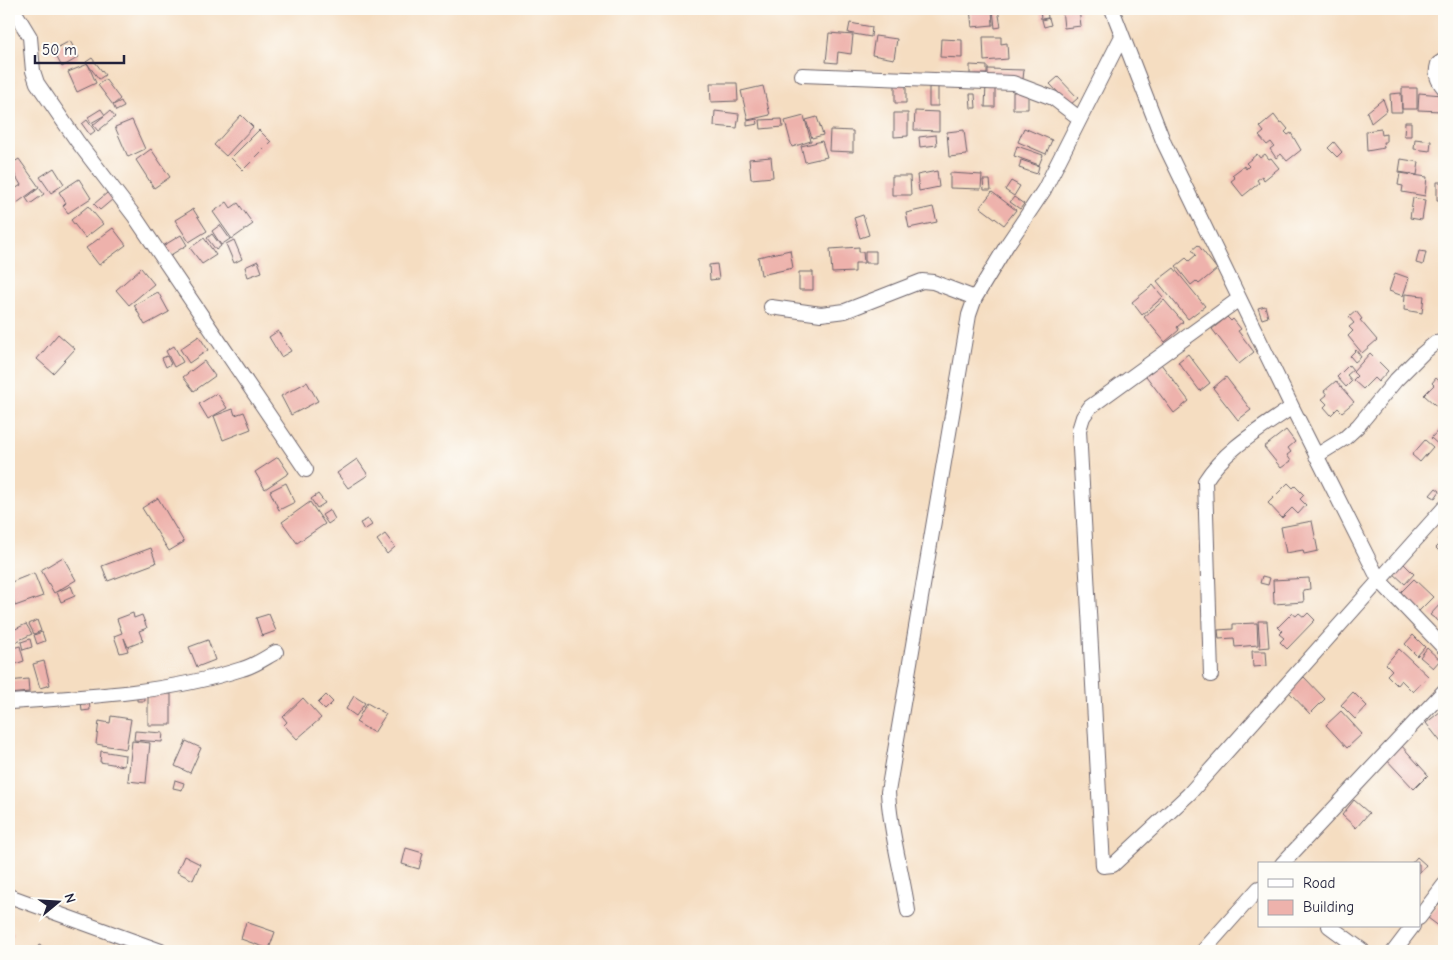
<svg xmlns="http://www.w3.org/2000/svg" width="1453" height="960" font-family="'Comic Neue',sans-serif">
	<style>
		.building { fill: #eeb2ac }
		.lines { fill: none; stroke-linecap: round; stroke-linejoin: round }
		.minor-casing { stroke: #6c636a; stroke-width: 16 }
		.minor { stroke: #fff; stroke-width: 14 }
	</style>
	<rect width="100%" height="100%" fill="#fdfcf7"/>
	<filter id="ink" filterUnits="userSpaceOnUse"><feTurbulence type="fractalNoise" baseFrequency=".02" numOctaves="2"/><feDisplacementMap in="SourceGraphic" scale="10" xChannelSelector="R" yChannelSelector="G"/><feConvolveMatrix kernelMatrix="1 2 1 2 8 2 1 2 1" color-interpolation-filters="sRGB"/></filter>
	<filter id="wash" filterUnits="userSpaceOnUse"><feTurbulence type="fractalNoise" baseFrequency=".0096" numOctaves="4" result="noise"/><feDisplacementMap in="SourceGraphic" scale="20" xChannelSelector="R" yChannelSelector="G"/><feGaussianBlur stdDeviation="1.12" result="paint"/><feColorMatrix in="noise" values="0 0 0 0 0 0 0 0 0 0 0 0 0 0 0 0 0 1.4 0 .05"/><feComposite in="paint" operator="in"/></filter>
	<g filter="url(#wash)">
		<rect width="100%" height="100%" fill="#f5ddc1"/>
		<g id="blocks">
			<!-- building -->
			<path class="building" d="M970,9H992L993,25L972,27Z
				M993,9H998L1001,27L995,28Z
				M1040,9H1047L1048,18L1041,19Z
				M1062,9H1079L1081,26L1064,28Z
				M1049,18L1051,25L1044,27L1042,20Z
				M850,23L872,27L871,37L848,33Z
				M829,33L853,35L851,54L838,52L837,63L826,62Z
				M875,36L897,39L894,59L872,55Z
				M983,37H1001V44L1007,43L1008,59L984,61Z
				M941,39L962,40V58L940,57Z
				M70,41L79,57L62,67L53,50Z
				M92,58L105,75L99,79L86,62Z
				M88,64L96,83L77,92L68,72Z
				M970,65L987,66V74H970Z
				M988,69L1024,70L1023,79L988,78Z
				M1058,77L1078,98L1070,105L1050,84Z
				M105,79L120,99L113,105L98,85Z
				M710,83H737L738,101L711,102Z
				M895,84H906V103H895Z
				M986,85H995V107H985Z
				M763,86L770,115L748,120L741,91Z
				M929,87H938V106H929Z
				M1402,88H1417V109H1402Z
				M1028,91V109H1013V92Z
				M1401,93L1402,112H1391L1390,94Z
				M1419,93L1442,95L1441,111L1418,110Z
				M970,94H975L976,108H971Z
				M1383,99L1387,110L1371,123L1367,112Z
				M121,101L124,107L116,111L113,105Z
				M101,109L105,115L91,123L88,117Z
				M110,111L115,117L98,131L93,125Z
				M715,111L739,114L737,128L714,126Z
				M915,111L939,112V131L914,130Z
				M894,113H908V136L894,137Z
				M241,115L253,127L226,156L214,145Z
				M1274,115L1280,123L1282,122L1288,129L1285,132L1288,135L1291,133L1301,150L1287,161L1281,154L1276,158L1270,149L1274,146L1271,142L1267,145L1259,136L1264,132L1260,127Z
				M804,116L811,141L792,147L785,121Z
				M817,117L823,135L812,138L806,120Z
				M757,119L758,124L747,126V121Z
				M782,119L783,127L761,129L760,120Z
				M87,120L95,131L90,135L82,124Z
				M132,120L145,149L128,157L115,127Z
				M1405,122H1411V136H1404Z
				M1024,128L1052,140L1046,154L1018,142Z
				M1381,129L1382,135L1386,134V142H1383L1384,148L1367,151L1366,131Z
				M259,130L271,142L243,170L231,158Z
				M830,130L853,131V152L829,151Z
				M964,130L967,155L949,157L947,132Z
				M936,135L937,145L920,147L919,137Z
				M1415,139L1431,141L1430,151L1414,149Z
				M822,141L827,157L805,162L801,146Z
				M1334,142L1342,152L1337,157L1328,148Z
				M1017,146L1043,155L1039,165L1014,156Z
				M151,149L170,177L154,188L136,160Z
				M1257,154L1260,158L1265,154L1269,159L1271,158L1279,168L1264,180L1262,176L1257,180L1259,183L1243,196L1231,181L1235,178L1232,175L1244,166L1246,169L1249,166L1246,163Z
				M771,157L773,177L751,179L749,159Z
				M19,159L39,187L10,208L9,193L21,185L9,165Z
				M1401,159L1419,162L1417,175L1399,172Z
				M1021,160L1039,166L1037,174L1019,168Z
				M54,168L64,184L51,193L40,177Z
				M937,171L939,187L919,191L917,175Z
				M950,173L982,175L981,189L950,188Z
				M1400,173L1427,177L1425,196L1402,192L1403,186L1398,185Z
				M892,176H910L911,195H892Z
				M79,179L91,198L68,213L63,206L66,203L59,192Z
				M983,180H990L991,190H984Z
				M1011,181L1020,186L1014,196L1005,190Z
				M1437,182H1444V200H1437Z
				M39,188L44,194L30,204L26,198Z
				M992,192L1016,210L1004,225L980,207Z
				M107,193L113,199L100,210L94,204Z
				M1014,197L1024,204L1020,209L1010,202Z
				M1413,198L1425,200L1422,220L1410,218Z
				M227,202L231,208L238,203L253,224L232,239L213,212Z
				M88,206L103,224L85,238L71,220Z
				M933,207L937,222L909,228L906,213Z
				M193,209L207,231L189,242L175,220Z
				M863,215L869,235L860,238L854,218Z
				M220,225L230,239L221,245L212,231Z
				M113,228L126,245L99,265L86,248Z
				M212,234L221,246L216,250L207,238Z
				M181,235L187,245L169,256L163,246Z
				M204,238L216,255L202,264L190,248Z
				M234,240L242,259L234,263L226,244Z
				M1198,245L1217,269L1199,284L1196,281L1191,285L1176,266L1186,258L1189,261L1196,255L1192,250Z
				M859,247V252H863L864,263H855V272L832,273L830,249Z
				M790,250L793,268L761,275L758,257Z
				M865,251H876V263H865Z
				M1419,251L1426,252L1423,265L1416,263Z
				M258,261L262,272L248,277L245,267Z
				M717,264L719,279L710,280L709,265Z
				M141,268L154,284L129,305L116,290Z
				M1174,268L1205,306L1188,319L1157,281Z
				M799,272H813V290H799Z
				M1395,273L1409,278L1403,296L1389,291Z
				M1153,285L1163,297L1142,315L1132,302Z
				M158,292L169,312L145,325L134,305Z
				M1405,294L1424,296L1422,313L1404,310Z
				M1164,300L1183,322L1177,327L1179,330L1165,342L1144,317Z
				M1265,306L1268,317L1262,319L1258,308Z
				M1356,311L1362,319L1360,320L1377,340L1362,353L1348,336L1353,331L1349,327L1354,323L1349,317Z
				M1227,317L1231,321L1233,319L1241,329L1238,331L1254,352L1239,364L1212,329Z
				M278,331L291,351L281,357L269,337Z
				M58,334L75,349L53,373L37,359Z
				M199,336L208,350L189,363L180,349Z
				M174,346L183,362L174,367L166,351Z
				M1356,350L1361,357L1355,362L1350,356Z
				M1370,353L1388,371L1378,382L1374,378L1363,389L1353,380L1357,376L1353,372Z
				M1188,354L1210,383L1200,391L1178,362Z
				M167,356L171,364L166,367L162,358Z
				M204,361L215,376L194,391L183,377Z
				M1161,364L1189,401L1174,413L1146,376Z
				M1349,365L1353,370L1347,375L1352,381L1346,387L1337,377Z
				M1226,377L1251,410L1238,420L1213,388Z
				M1436,378L1444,385L1443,412L1424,395L1434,385L1432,383Z
				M1336,381L1354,402L1342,412L1338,408L1331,415L1324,407L1327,404L1322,399L1327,395L1324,391Z
				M307,382L318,401L291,415L281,396Z
				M217,393L227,408L208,419L199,404Z
				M233,409L235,415L244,412L251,429L223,440L214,416Z
				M1444,424V448L1443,449L1431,438Z
				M1286,430L1295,442L1288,448L1291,452L1287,455L1291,461L1281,468L1264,447Z
				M1425,440L1433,447L1420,462L1412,455Z
				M278,457L289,473L265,489L255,472Z
				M357,459L368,475L348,488L337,473Z
				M286,483L295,502L279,510L270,491Z
				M1288,483L1293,488L1295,486L1304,495L1300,499L1306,505L1298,514L1292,508L1282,518L1268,503Z
				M1436,488L1440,491L1435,498L1430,495Z
				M318,494L325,503L317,508L311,499Z
				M158,498L184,542L169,551L142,508Z
				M310,502L325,524L297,543L282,522Z
				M330,510L335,519L328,524L322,515Z
				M368,519L372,525L364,530L360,523Z
				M1312,521L1318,551L1304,554L1303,550L1286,553L1281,527Z
				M1444,533V556L1436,548L1441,543L1438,540Z
				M385,534L395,547L387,554L377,540Z
				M151,548L156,563L108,581L102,566Z
				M63,557L76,580L54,593L41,570Z
				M1403,563L1414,574L1405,584L1393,573Z
				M34,573L43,596L15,606L9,583Z
				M1262,576L1270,578L1268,585L1260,583Z
				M1309,578L1310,589L1303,590L1304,602L1274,604L1273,580Z
				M1414,579L1433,597L1419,611L1400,593Z
				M71,586L75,596L61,602L57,592Z
				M1443,601L1444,602V625L1430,615Z
				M133,613L134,618L142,615L147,628L139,631L143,641L128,647L124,638L128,651L120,653L114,636L122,633L117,619Z
				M1292,613L1296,616L1299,613L1304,617L1308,613L1315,620L1287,649L1280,642L1284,638L1279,634L1282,631L1278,627Z
				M269,614L276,631L262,636L256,618Z
				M37,620L41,631L34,634L29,624Z
				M1258,621H1267L1269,647L1260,648Z
				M1257,623L1258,645L1235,647L1234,638L1219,639L1218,630L1233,629V624Z
				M26,624L32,634L9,645V632Z
				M42,632L45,641L37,644L34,635Z
				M1413,635L1425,647L1417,656L1405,644Z
				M30,639L32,647L23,650L21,642Z
				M208,640L215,660L197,667L189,647Z
				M20,646L24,661L9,666V649Z
				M1427,648L1440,660L1433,668L1420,657Z
				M1399,649L1428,676L1413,692L1401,680L1397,685L1387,675L1392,670L1386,664Z
				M1252,651H1266L1267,666L1253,667Z
				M44,661L50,685L40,688L33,664Z
				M1304,677L1325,699L1310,714L1289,692Z
				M28,679L29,692L9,694V681Z
				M1353,692L1367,706L1355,719L1341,705Z
				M145,694V701H137V695Z
				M148,694H171V725H148Z
				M326,695L333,702L325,710L318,703Z
				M354,696L365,703L356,716L346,709Z
				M303,698L321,718L297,739L284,725L287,722L283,717Z
				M89,700L90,710L82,711L81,701Z
				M367,703L386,714L374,733L356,722Z
				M1341,711L1362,734L1347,748L1326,725Z
				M1441,711L1444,714V746L1426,723Z
				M111,716L131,719L126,749L96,744L99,721L110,723Z
				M135,731L163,733L162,742L134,740Z
				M132,741L150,743L146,783L128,781Z
				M186,741L201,748L190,773L175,766Z
				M1400,744L1428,775L1414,789L1385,758Z
				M101,751L125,755L124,766L100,762Z
				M175,780L184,783L182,790L173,788Z
				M1354,800L1369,813L1356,828L1342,815Z
				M406,848L423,853L419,869L402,864Z
				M184,856L200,864L193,880L177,872Z
				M1417,857L1426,865L1419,873V864H1411Z
				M1442,900L1444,902V930L1428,918Z
				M246,922L275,932L269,949L241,939Z
				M9,930L14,934L9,941Z
				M39,945L52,951H36Z"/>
		</g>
	</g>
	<g filter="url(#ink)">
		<use href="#blocks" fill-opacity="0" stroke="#6c636a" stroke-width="1"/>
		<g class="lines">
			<defs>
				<path id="minor" d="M13,9L30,37L33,71L37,83L77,141L135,217L306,470
					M1112,9L1164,143L1292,407L1379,580L1444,648
					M1444,60L1438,64C1435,74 1437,80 1444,88
					M802,75L1013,83L1053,98L1079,118
					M1239,299L1090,407L1083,417L1079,430L1103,866L1113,865L1189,794L1444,508
					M771,307L821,314L845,311L922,281L933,282L975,298
					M1316,456L1345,438L1358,426L1396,380L1422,354L1435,343L1444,342
					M1211,675L1205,481C1225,449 1261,429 1292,407
					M9,702C87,697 167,693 242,669C254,666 265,658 276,652
					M1282,864L1444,691
					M9,896L161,951
					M908,911C902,871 890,832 888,792L969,315L975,298L1007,245L1044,190L1122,36
					M1419,918L1444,885
					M1329,926L1363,951
					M1203,951L1259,888
					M1394,951L1413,926"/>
			</defs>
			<!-- minor casing -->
			<use href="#minor" class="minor-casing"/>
			<!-- minor -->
			<use href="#minor" class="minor"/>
		</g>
	</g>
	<!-- margin -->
	<rect width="1453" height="960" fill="none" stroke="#fdfcf7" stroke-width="30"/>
	<!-- legend -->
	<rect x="1258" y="862" width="162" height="65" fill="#fdfcf7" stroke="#a5a5ac"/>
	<rect x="1268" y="879" width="25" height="8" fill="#ffffff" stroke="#a5a5ac"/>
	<text x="1303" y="888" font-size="15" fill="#22223b">Road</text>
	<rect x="1268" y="900" width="25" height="15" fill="#eeb2ac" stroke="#a5a5ac"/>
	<text x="1303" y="912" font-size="15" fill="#22223b">Building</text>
	<!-- north arrow -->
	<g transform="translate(58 902) rotate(72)" stroke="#fdfcf7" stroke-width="4" paint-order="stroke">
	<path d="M0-4L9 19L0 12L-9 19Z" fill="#22223b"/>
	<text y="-8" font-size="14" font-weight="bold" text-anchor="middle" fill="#22223b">N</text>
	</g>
	<!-- scale -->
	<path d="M35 55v8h89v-8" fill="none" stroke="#22223b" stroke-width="2.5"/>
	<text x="42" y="55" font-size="15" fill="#22223b" stroke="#fdfcf7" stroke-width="4" paint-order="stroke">50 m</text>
</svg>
